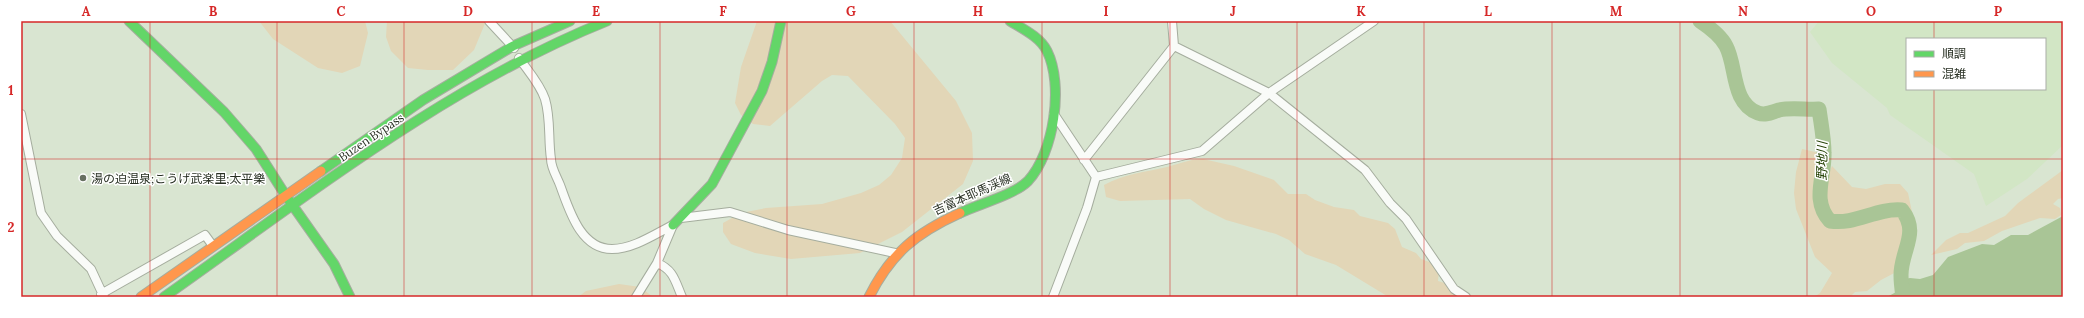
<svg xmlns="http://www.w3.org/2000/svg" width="2084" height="318" font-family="Lora,'Noto Sans JP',serif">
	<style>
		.built { fill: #d2e6c5; fill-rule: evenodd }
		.green { fill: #e2d6b7 }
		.water { fill: #a9c596 }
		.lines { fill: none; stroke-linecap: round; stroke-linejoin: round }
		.river { stroke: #a9c596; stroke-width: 15 }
		.street-casing { stroke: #a5ad9e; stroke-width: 10 }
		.fast-casing { stroke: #a5ad9e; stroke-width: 11 }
		.slow-casing { stroke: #a5ad9e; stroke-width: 11 }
		.street { stroke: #f9fbf8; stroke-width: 8 }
		.fast { stroke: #63d668; stroke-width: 9 }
		.slow { stroke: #ff974d; stroke-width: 9 }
		.grid { fill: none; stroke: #d62828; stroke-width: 1; stroke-opacity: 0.55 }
		.poi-dot { fill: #677061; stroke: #fff; stroke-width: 1.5 }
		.labels { text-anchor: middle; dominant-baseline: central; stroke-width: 3; stroke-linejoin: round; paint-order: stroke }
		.street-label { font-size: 12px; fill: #293124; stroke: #fff }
		.poi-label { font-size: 12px; fill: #293124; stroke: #fff; text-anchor: start }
		.water-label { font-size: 13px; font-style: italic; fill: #213f00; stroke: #fff }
		.neatline { fill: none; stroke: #d62828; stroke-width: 1.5 }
		.grid-label { font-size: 13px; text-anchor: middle; font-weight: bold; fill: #d62828 }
	</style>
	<rect width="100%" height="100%" fill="#d9e5d1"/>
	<!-- built -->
	<path class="built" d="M1819,21H2063V145L2027,179L1986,206L1974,174L1890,115L1887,108L1832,63L1810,32ZM1907,39H2045V89H1907Z"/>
	<!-- green -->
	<path class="green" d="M259,21H365L368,33L360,66L342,73L318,68L273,39Z
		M387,21H486L474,50L453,70H428L408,68L391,51L386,37Z
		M757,21H890L956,101L972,133L973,161L963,184L902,232L860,253L791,259L755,253L731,244L723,232V223L741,213L766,208L822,204L861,193L879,185L891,175L902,158L905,138L895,124L848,76L832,75L822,81L770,126L753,124L741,115L735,103L741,67Z
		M1802,149L1820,153L1829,173L1832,166L1852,187L1866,189L1885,184H1900L1908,193L1915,226V245L1900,270L1881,280L1867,291L1855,292L1850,297H1814L1820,293L1832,273L1815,257L1796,209L1794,193L1796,172Z
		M1203,159L1234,166L1274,180L1288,194H1306L1315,200L1334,207L1354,210L1360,216L1388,223L1395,229L1402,247L1416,253L1421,259L1432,263L1439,271L1438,281L1448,284L1466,297L1387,296L1336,265L1305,254L1289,240L1276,234L1226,220L1204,209L1190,199L1120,201L1106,197L1104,185C1124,174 1145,172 1167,167C1182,163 1186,160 1203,159Z
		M2063,170V198L2058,199L2053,204L2060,208L2061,215L2055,219L2040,218L2002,231L1984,241L1965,243L1957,249L1931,255L1946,240L1960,233H1968L2005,216L2018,203Z
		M619,284L640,287L653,297H578L586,291Z"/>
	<!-- water -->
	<path class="water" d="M2063,216V297H1887L1898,291L1899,280L1910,278L1920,279L1933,275L1948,257L1982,244L1994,245L2011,235H2028Z"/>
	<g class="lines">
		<!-- river -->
		<path class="river" d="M1700,21C1709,27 1721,36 1726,46C1737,66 1731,103 1758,113C1766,116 1772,112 1779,110C1791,107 1807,110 1819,109C1821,124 1824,138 1824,153C1825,177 1811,200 1830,221C1856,225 1875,208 1902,210C1920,233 1901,250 1901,275C1901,282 1902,290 1903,297"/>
		<defs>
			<path id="street" d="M489,21L514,48
				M1174,46L1269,93L1365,170L1390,203L1406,219L1454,289L1466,297
				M519,58C528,71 540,84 545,99C551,119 548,139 551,159C551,168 557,177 560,185C569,209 580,249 612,249C633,249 655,234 673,225
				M21,114L41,213L57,236L91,269L104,297
				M1084,160L1174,46L1172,21
				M1096,177L1202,151L1269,93L1374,21
				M681,218L730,212L788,230L895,253
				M657,263C674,270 675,281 682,297
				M101,294L205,235L213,246
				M636,297L657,263L673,225
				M1053,297L1087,208L1096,177L1054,114"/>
			<path id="fast" d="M129,21L224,112L256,149L286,196L334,264L350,297
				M321,171L423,100L513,46L570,21
				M960,213C979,204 1014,195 1028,181C1054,153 1064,85 1047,51C1040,37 1023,29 1010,21
				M673,225L712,184L762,91L772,62L781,21
				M164,297C306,197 445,86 607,21"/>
			<path id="slow" d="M141,297L321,171
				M869,297C891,253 916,233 960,213"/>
		</defs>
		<!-- street casing -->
		<use href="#street" class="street-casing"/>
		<!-- fast casing -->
		<use href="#fast" class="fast-casing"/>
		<!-- slow casing -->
		<use href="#slow" class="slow-casing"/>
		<!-- street -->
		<use href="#street" class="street"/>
		<!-- fast -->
		<use href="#fast" class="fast"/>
		<!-- slow -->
		<use href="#slow" class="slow"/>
	</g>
	<!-- grid -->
	<path class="grid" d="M150,21V297M277,21V297M404,21V297M532,21V297M660,21V297M787,21V297M914,21V297M1042,21V297M1170,21V297M1297,21V297M1424,21V297M1552,21V297M1680,21V297M1807,21V297M1934,21V39M1934,89V297M21,159H2063"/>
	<!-- markers -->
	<circle class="poi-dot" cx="83" cy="178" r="4"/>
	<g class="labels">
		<!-- street labels -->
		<g class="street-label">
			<text transform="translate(371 137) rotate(-34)">Buzen Bypass</text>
			<text transform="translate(972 194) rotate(-24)">吉富本耶馬渓線</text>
		</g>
		<!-- poi labels -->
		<g class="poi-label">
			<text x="91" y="178">湯の迫温泉;こうげ武楽里;太平樂</text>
		</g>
		<!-- water labels -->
		<g class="water-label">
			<text transform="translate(1822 161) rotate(-89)">野地川</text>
		</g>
	</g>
	<!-- border -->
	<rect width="2084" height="318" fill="none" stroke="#ffffff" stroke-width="44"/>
	<!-- legend -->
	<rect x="1906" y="38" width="140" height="52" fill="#ffffff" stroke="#a9ada7"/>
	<rect x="1914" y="51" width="20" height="6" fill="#63d668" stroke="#a9ada7"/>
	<text x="1942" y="58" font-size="12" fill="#293124">順調</text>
	<rect x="1914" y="71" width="20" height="6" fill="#ff974d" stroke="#a9ada7"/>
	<text x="1942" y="78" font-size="12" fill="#293124">混雑</text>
	<rect x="22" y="22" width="2040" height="274" class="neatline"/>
	<g class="grid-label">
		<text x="86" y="16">A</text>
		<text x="213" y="16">B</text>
		<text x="341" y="16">C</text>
		<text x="468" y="16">D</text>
		<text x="596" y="16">E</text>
		<text x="723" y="16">F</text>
		<text x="851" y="16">G</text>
		<text x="978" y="16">H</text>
		<text x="1106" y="16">I</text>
		<text x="1233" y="16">J</text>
		<text x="1361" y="16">K</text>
		<text x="1488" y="16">L</text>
		<text x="1616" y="16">M</text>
		<text x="1743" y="16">N</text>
		<text x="1871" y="16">O</text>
		<text x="1998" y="16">P</text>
		<text x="11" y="95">1</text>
		<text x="11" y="232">2</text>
	</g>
</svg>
